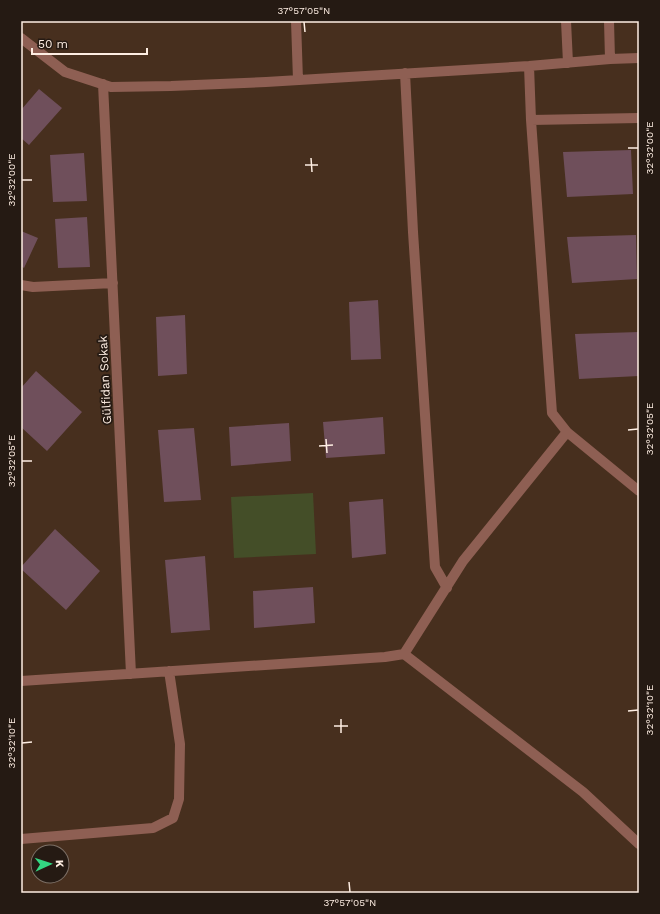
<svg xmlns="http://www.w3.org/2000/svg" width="660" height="914" font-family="'Work Sans',sans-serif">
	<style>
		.green { fill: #444e28 }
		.building { fill: #6f4f5b }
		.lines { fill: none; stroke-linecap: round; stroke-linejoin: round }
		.minor { stroke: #8e5f53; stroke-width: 10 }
		.ticks { fill: none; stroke: #feeee3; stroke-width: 1.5 }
		.labels { text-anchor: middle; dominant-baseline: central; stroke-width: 3.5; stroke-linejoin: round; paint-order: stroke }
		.street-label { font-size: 12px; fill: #feeee3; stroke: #251a13 }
		.neatline { fill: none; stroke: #feeee3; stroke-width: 1.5 }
		.ticks-label { font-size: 10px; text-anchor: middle; fill: #feeee3 }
	</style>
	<rect width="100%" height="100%" fill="#472f1e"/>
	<!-- green -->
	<path class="green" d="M313,493L316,554L234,558L231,497Z"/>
	<!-- building -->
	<path class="building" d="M39,89L62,108L29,145L21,138V110Z
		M631,150L633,194L567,197L563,152Z
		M84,153L87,201L53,202L50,155Z
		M87,217L90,267L58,268L55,219Z
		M21,231L38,238L24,268L21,266Z
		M636,235L637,279L572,283L567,237Z
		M378,300L381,359L351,360L349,302Z
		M185,315L187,374L158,376L156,317Z
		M639,332V376L579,379L575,334Z
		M36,371L82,412L47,451L21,427V388Z
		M383,417L385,454L326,458L323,422Z
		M289,423L291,461L231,466L229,427Z
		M194,428L201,500L164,502L158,430Z
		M383,499L386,554L352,558L349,502Z
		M55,529L100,571L66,610L21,569V567Z
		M205,556L210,630L171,633L165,560Z
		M313,587L315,623L254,628L253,591Z"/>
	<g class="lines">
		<!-- minor -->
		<path class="minor" d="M296,21L298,80
			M566,21L568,63
			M609,21L610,59
			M21,38L65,72L111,87L171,86L266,82L529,66L610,59L639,58
			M529,66L531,120L552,413L567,432L639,491
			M405,73L413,232L435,567L447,588
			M103,84L131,674
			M531,120L639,118
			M21,285L33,287L113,283
			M404,654L583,792L639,844
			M21,681L385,657L404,654L463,561L567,432
			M21,839L153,828L173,818L179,799L180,744L169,671"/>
	</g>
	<!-- ticks -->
	<path class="ticks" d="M304,22L305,32M628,148H638M311,158L312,172M305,165H318M22,180H32M628,430L638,429M326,439L327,453M319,446L333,445M22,461H32M628,711L638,710M341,719V733M334,726H348M22,743L32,742M349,882L350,892"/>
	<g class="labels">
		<!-- street labels -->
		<g class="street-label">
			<text transform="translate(105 380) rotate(-93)">Gülfidan Sokak</text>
		</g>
	</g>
	<!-- border -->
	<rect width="660" height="914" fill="none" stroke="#251a13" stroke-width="44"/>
	<!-- north arrow -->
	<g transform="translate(50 864) rotate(87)"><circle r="19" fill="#251a13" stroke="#7c6f66"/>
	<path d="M0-3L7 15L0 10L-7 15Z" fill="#33d882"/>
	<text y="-6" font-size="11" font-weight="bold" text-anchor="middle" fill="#feeee3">K</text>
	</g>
	<!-- scale -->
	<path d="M32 48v6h115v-6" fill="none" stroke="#feeee3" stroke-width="2"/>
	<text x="38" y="48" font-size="12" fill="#feeee3" stroke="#251a13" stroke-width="3" paint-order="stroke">50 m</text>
	<rect x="22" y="22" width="616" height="870" class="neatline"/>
	<g class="ticks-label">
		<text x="304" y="14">37°57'05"N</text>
		<text transform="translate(649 148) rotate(-90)" y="4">32°32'00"E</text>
		<text transform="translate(11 180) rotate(-90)" y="4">32°32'00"E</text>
		<text transform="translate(649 429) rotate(-90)" y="4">32°32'05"E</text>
		<text transform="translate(11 461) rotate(-90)" y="4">32°32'05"E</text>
		<text transform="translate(649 710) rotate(-90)" y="4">32°32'10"E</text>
		<text transform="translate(11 743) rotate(-90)" y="4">32°32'10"E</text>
		<text x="350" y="906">37°57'05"N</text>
	</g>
</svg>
